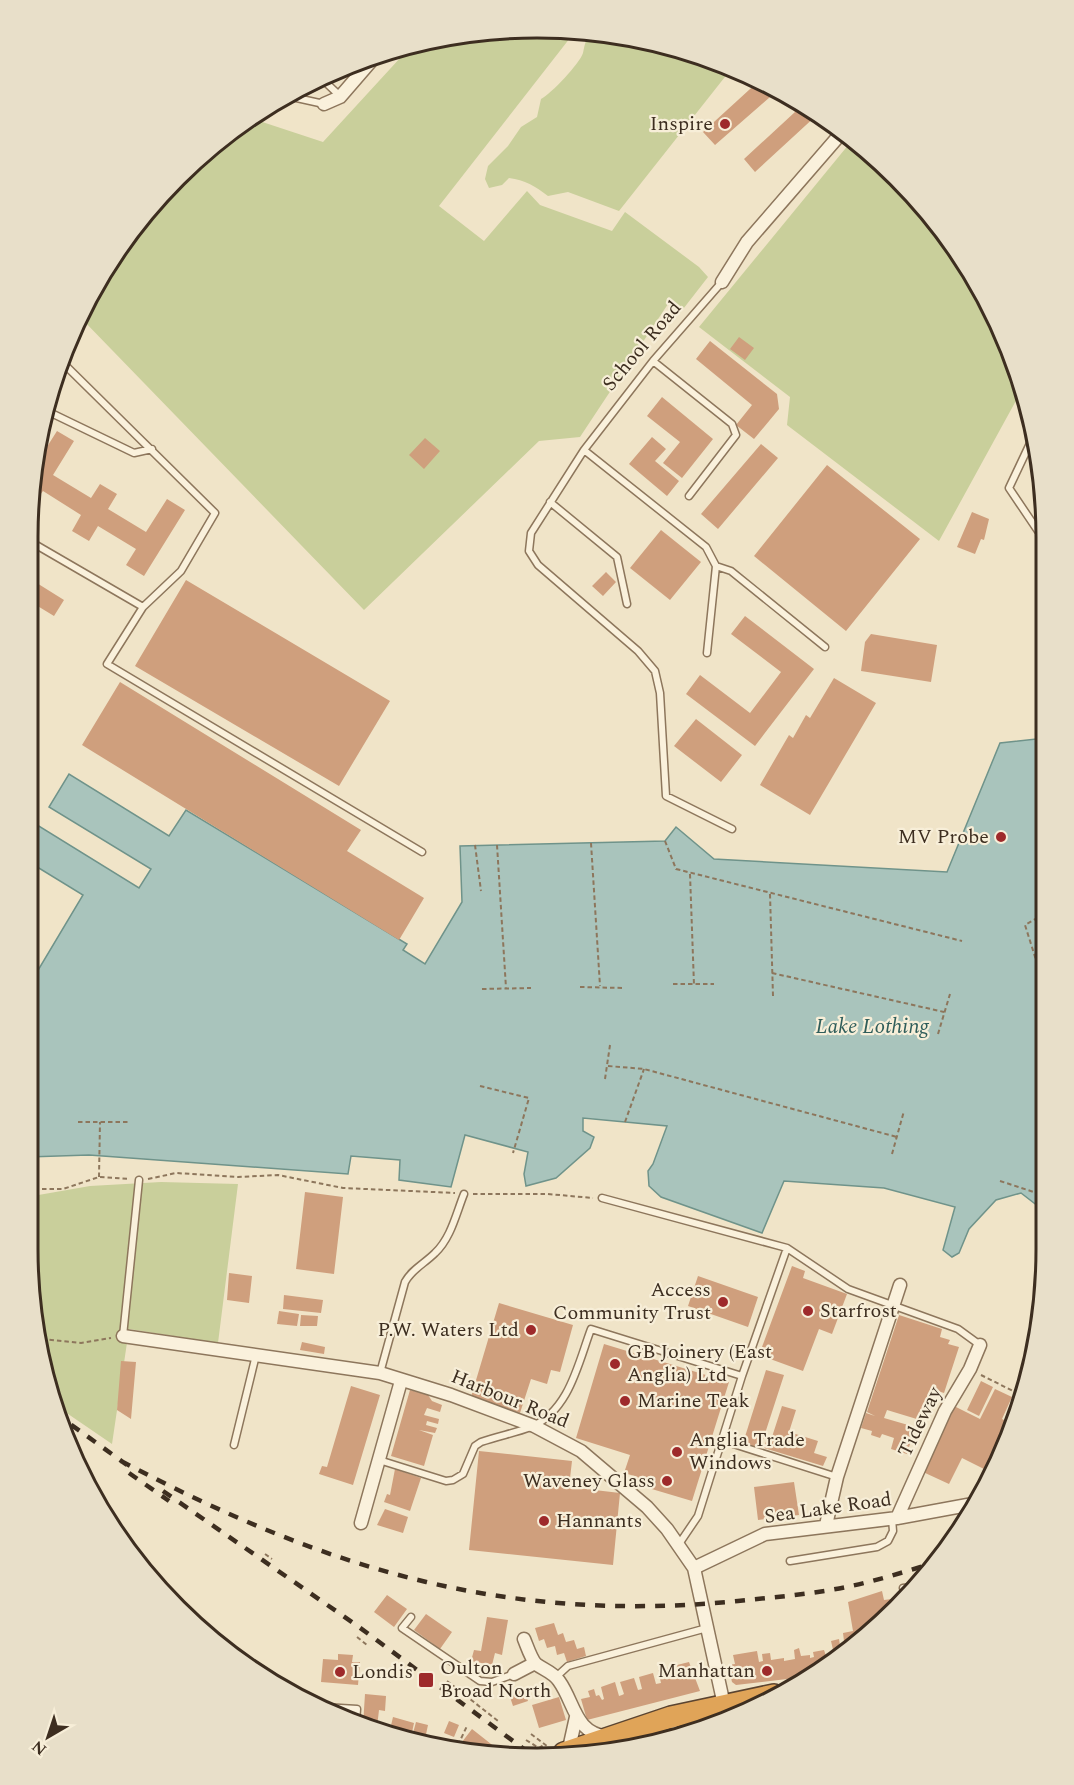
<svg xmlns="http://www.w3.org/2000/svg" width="1074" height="1785" font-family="Spectral,serif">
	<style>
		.green { fill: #c9cf9b }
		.water { fill: #a9c4bc; stroke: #6f938a; stroke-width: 1.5 }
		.building { fill: #cf9f7d }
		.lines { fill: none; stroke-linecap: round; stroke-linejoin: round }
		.lane-casing { stroke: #8d765c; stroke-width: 9 }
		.street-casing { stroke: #8d765c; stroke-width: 15 }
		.highway-casing { stroke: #5b4430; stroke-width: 24 }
		.path { stroke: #8d765c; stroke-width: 2; stroke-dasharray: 4.5 3; stroke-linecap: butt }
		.lane { stroke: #faf1dc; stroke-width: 6 }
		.street { stroke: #faf1dc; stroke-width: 12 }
		.highway { stroke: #e0a458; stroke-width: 21 }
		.rail { stroke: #3d2e20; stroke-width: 4.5; stroke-dasharray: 10 10; stroke-linecap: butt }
		.poi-dot { fill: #9e2a2b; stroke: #f7eed8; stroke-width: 2 }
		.labels { text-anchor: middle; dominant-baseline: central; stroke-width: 4.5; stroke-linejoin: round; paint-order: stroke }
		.poi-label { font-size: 20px; fill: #3d2e20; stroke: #f7eed8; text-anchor: start }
		.street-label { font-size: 20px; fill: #3d2e20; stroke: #f7eed8 }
		.water-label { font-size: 21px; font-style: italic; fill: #2f5d5a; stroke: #f7eed8 }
		.rim { fill: none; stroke: #3d2e20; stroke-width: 3 }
	</style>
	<rect width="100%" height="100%" fill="#f0e4c8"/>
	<!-- green -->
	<path class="green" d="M570,28L577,29L439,206L484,241L527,191L540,205L612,231L625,212L699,267L708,277L680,313L668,304L580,437L539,441L364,610L80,317L132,227L200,154L250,118L323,142L412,45L470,31Z
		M592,32L669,44L732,68L619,211L568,192L548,196C535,186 525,180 509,178L502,185L489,188L485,179L488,166L508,146L521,127L537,117L541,99C551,94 580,63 583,53C585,44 585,40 592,32Z
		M854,138L921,201L979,282L1023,388L939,541L787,425L790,397L699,327Z
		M161,1182L238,1184L218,1343L129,1329L112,1444L52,1403L27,1248V1197L90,1186Z"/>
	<!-- water -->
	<path class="water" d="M1045,738L1043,1210L1021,1193L996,1200L969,1229L959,1253L952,1257L943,1250L955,1207L884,1188L784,1181L762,1233L661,1197L649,1186L648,1171L653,1164L667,1126L583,1118V1131L594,1137L590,1148L556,1178L526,1186L524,1174L528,1152L465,1135L451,1187L399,1180L400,1160L351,1156L348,1174L89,1155L28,1157V987L83,895L29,862V831L34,823L139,888L151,869L49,807L69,774L169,836L186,810L407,944L403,950L425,964L462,902L460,846L665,841L676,827L714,859L947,872L1000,743Z"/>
	<!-- building -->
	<path class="building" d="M761,79L818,114L755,172L744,159L795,112L777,91L715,145L703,132Z
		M739,337L754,348L745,360L730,349Z
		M710,341L777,394L779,409L754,439L736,425L752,405L696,359Z
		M662,397L713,439L682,478L663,463L680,442L647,416Z
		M57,431L74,441L53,475L91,498L100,484L117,494L108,509L146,532L167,499L185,510L144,576L126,565L136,549L98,526L89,541L72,531L81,515L43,491L31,506V472Z
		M652,437L666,449L655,461L679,481L667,496L629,464Z
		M425,438L440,451L424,469L409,455Z
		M761,444L778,458L718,529L701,514Z
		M827,465L920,539L846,631L754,556Z
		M972,512L989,519L984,540L981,539L975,554L957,547Z
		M661,530L701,562L670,600L630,568Z
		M606,572L616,582L603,596L592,586Z
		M32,580L64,600L54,616L31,602Z
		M186,580L390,701L339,786L135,666Z
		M745,616L814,669L755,746L686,694L700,675L750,713L781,672L731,634Z
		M871,634L937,645L931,682L861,671L865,642Z
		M834,678L876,703L810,815L760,785L789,735L793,738L806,715L810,718Z
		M120,682L361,830L347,851L424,898L399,940L82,745Z
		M696,719L742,755L721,782L674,746Z
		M305,1192L343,1197L334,1274L296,1269Z
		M792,1266L805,1271L803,1278L847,1294L832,1334L819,1329L803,1371L759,1355Z
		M229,1273L252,1276L249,1303L227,1300Z
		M698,1276L758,1297L748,1327L688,1306Z
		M284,1295L323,1300L321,1313L283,1309Z
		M499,1303L573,1325L560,1372L551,1370L547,1384L531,1379L520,1413L471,1397Z
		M279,1311L299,1314L297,1326L277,1324Z
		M301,1315L318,1316L317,1326H300Z
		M899,1315L942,1329L940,1337L950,1340L948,1344L959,1347L944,1393L932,1389L920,1420L887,1410L884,1418L915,1427L907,1454L891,1449L894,1438L882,1434L880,1438L871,1435L872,1431L861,1428L866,1413L875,1416L867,1412Z
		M302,1342L325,1347L324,1354L300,1350Z
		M604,1344L729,1382L692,1501L635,1484L638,1477L624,1473L630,1455L576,1438Z
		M121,1361L136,1362L131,1419L117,1410Z
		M766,1370L784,1375L760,1449L743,1443Z
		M981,1381L993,1387L979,1416L967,1410Z
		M351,1386L380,1395L353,1485L319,1474L322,1466L327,1467Z
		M995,1389L1012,1397L1002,1419L1010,1423L988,1471L962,1458L949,1484L923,1472L954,1406L980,1419Z
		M410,1390L428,1395L432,1401L442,1405L440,1412L427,1408L424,1415L439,1419L438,1424L427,1421L426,1425L437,1428L435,1433L419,1430L433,1435L424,1466L391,1456Z
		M782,1406L796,1410L789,1432L818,1441L814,1453L827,1457L823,1466L764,1448L767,1438L771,1440Z
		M479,1451L572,1461L569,1487L620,1493L613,1565L469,1550Z
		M395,1469L421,1478L410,1511L384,1502L387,1494L390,1495Z
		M794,1482L799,1515L758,1520L754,1487Z
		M385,1509L408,1517L403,1533L377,1525Z
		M882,1591L884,1600L899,1598L845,1649L843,1633L853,1631L848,1602Z
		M387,1595L407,1609L394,1627L374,1612Z
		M426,1614L452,1632L440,1649L414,1630Z
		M487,1617L508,1620L502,1655L495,1653L492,1665L471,1661L474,1650L481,1651Z
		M554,1623L558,1635L563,1633L566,1642L574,1640L577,1649L584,1647L586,1656L567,1662L564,1653L557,1655L555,1646L547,1648L544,1639L539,1641L535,1628Z
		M839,1639L841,1652L821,1672L812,1676L736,1685L732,1682L728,1665L735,1664L733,1655L757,1651L759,1662L763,1661L762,1654L770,1653L771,1660L784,1658V1661L795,1659L794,1650L799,1648L801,1656L810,1655V1658L814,1657L813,1652L824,1650L826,1656L834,1654L831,1641Z
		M338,1654L353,1655L352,1662H360L358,1685L321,1682L323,1659L338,1660Z
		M689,1662L700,1691L587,1720L581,1699L590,1697L588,1691L594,1689L596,1696L599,1695L602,1700L604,1699L601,1687L615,1682L619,1696L622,1695L624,1694L620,1682L634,1678L638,1690L642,1689L639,1677L653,1673L656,1684L661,1683L658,1670L671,1667L674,1679L680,1677L677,1665Z
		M523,1687L528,1701L513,1706L508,1691Z
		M365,1694L386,1696L385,1711L379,1710L377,1727L363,1725Z
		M559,1697L566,1720L539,1728L532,1705Z
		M393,1717L414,1723L411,1737L389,1734Z
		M449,1721L459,1725L454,1737L444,1733Z
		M416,1722L428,1725L425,1739L412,1737Z
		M472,1729L486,1740L501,1752L468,1747L462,1742Z"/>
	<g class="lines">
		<defs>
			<path id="lane" d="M321,78L340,96
				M283,95L324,104
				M61,361L215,513L181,571L143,607
				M653,361L732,424L736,435L689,496
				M47,411L134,453L152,449
				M1034,435L1009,488L1038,531
				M584,450L531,533L529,551L538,565L638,651L655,671L660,693L666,796L732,829
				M550,502L617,557L627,604
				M31,542L143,607L107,664L422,852
				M716,566L731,571L825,647
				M707,653L716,566L706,547L584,450L653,361L722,282
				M602,1198L787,1248L848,1289L958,1329L980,1345
				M123,1336L139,1180
				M380,1373L405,1282C412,1269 424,1264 435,1253C451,1238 456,1214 464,1194
				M742,1376L787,1248
				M721,1440L837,1477
				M234,1445L256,1355
				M379,1460L446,1481L453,1480L463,1474L475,1446L481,1442C498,1436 515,1433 531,1427C569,1411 578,1364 591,1329L742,1376L698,1516L679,1544
				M790,1561L877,1547L888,1541L893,1531L892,1519
				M903,1588L911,1587
				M411,1617L402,1628L480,1681L492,1682L514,1674
				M556,1677L568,1666L707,1628
				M324,1707L357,1709L356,1722
				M672,1721L676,1735"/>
			<path id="street" d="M324,104L340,97L378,53
				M722,282L747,242L844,130
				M123,1336L380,1373L451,1395L534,1426L581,1451L647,1507L667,1529L694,1568L724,1705
				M897,1518L945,1411L970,1369L980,1345
				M361,1523L401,1381
				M826,1525L837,1477L900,1285
				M694,1568L765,1534L897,1518L973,1504
				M524,1639C527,1646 531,1659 536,1664C544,1670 553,1672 559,1681C575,1703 574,1733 608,1737
				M514,1674L535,1663
				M568,1753L576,1717"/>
			<path id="highway" d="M564,1753L671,1717L774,1695"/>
		</defs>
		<!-- lane casing -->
		<use href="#lane" class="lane-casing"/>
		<!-- street casing -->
		<use href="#street" class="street-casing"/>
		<!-- highway casing -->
		<use href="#highway" class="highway-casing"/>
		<!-- path -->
		<path class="path" d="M665,841L676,869L962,941
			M591,843L600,986
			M475,845L481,891
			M497,845L506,988
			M690,874L694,985
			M770,894L773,996
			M1044,970L1037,963L1025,925L1044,914
			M772,973L944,1012
			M673,984H714
			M580,987L623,988
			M482,989L531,988
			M938,1034L950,994
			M608,1066L644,1069L897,1137
			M605,1079L610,1045
			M480,1086L529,1098L513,1153
			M78,1122H128
			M625,1122L644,1069
			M892,1154L904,1111
			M99,1177L100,1122
			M148,1179L176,1173L238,1177L278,1175L343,1188L455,1193
			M1000,1181L1043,1195
			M27,1189H63L99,1177L130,1179
			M473,1194H548L593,1198
			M42,1339L81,1343L111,1338
			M981,1375L1021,1395
			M265,1554L272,1559
			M357,1637L367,1645
			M447,1681L498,1721
			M531,1734L547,1746
			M526,1740L539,1748L545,1744
			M458,1745L467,1726"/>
		<!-- lane -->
		<use href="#lane" class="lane"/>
		<!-- street -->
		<use href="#street" class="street"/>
		<!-- highway -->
		<use href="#highway" class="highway"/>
		<!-- rail -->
		<path class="rail" d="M55,1413L127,1465
			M121,1461C326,1569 504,1624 738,1601C776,1597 814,1594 851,1586C880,1580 909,1570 938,1562
			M129,1473L169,1501
			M163,1491L359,1627L536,1758"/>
	</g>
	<!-- markers -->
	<g class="poi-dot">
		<circle cx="725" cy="124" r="6"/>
		<circle cx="1001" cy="837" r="6"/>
		<circle cx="723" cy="1302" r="6"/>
		<circle cx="808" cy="1311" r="6"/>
		<circle cx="531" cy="1330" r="6"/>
		<circle cx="615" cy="1364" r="6"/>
		<circle cx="625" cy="1401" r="6"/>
		<circle cx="677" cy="1452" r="6"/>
		<circle cx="667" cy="1481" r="6"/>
		<circle cx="544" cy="1521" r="6"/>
		<circle cx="767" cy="1671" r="6"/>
		<circle cx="340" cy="1672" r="6"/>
		<rect x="418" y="1672" width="16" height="16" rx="3"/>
	</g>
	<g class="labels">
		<!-- poi labels -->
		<g class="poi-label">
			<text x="713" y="124" text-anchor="end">Inspire</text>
			<text x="989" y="837" text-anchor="end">MV Probe</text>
			<text x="711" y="1290" text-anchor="end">Access<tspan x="711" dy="23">Community Trust</tspan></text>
			<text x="820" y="1311">Starfrost</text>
			<text x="519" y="1330" text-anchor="end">P.W. Waters Ltd</text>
			<text x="627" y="1352">GB Joinery (East<tspan x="627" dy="23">Anglia) Ltd</tspan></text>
			<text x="637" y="1401">Marine Teak</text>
			<text x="689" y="1440">Anglia Trade<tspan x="689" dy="23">Windows</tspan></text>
			<text x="655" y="1481" text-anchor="end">Waveney Glass</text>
			<text x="556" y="1521">Hannants</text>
			<text x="440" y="1668">Oulton<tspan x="440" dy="23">Broad North</tspan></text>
			<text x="755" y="1671" text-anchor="end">Manhattan</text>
			<text x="352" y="1672">Londis</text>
		</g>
		<!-- street labels -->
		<g class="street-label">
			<text transform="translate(642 346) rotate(-50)">School Road</text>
			<text transform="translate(510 1399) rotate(22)">Harbour Road</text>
			<text transform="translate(920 1422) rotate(-64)">Tideway</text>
			<text transform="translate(828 1508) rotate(-8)">Sea Lake Road</text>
		</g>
		<!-- water labels -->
		<g class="water-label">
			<text x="872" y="1027">Lake Lothing</text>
		</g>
	</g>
	<!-- crop -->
	<path d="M0 0H1074V1785H0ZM537 38H537A499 499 0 0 1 1036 537V1249A499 499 0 0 1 537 1748H537A499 499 0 0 1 38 1249V537A499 499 0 0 1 537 38Z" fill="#e8dfc9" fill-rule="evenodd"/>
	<path class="rim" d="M537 38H537A499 499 0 0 1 1036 537V1249A499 499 0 0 1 537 1748H537A499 499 0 0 1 38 1249V537A499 499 0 0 1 537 38Z"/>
	<!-- north arrow -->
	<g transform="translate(48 1737) rotate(219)" stroke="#f7eed8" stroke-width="4.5" paint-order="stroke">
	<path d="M0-4.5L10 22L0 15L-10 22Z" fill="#3d2e20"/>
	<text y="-9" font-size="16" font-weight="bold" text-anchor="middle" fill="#3d2e20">N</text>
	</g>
</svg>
